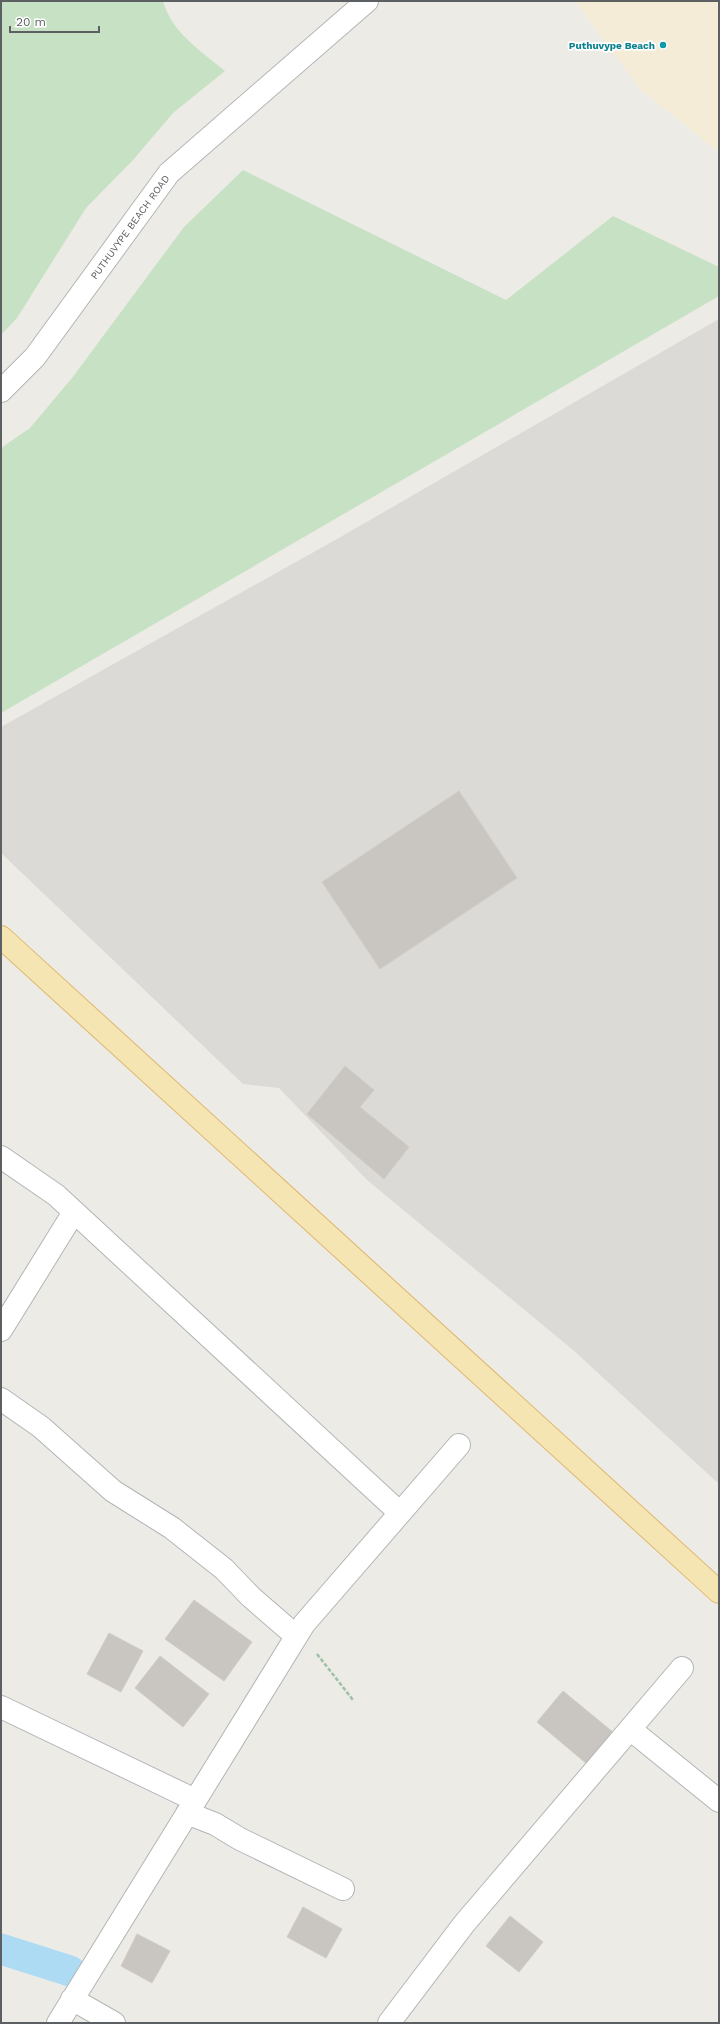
<svg xmlns="http://www.w3.org/2000/svg" width="720" height="2024" font-family="'Work Sans',sans-serif">
	<style>
		.industrial { fill: #dcdad7 }
		.green { fill: #c7e1c5 }
		.sand { fill: #f5ecd7 }
		.lines { fill: none; stroke-linecap: round; stroke-linejoin: round }
		.canal { stroke: #aedbf4; stroke-width: 31 }
		.building { fill: #c9c5c1; stroke: #d1ccc4 }
		.minor-casing { stroke: #b2b5b8; stroke-width: 24 }
		.major-casing { stroke: #dfb66c; stroke-width: 24 }
		.path { stroke: #9ec1a6; stroke-width: 2.5; stroke-dasharray: 4 2; stroke-linecap: butt }
		.minor { stroke: #fff; stroke-width: 22 }
		.major { stroke: #f4e5b3; stroke-width: 22 }
		.culture-dot { fill: #0f9aa8; stroke: #fff; stroke-width: 1.5 }
		.labels { text-anchor: middle; dominant-baseline: central; stroke-width: 3.5; stroke-linejoin: round; paint-order: stroke }
		.culture-label { font-size: 10px; font-weight: bold; fill: #0d838f; stroke: #fff; text-anchor: end }
		.street-label { font-size: 10px; fill: #5d6063; stroke: #fff }
	</style>
	<rect width="100%" height="100%" fill="#edebe5"/>
	<!-- industrial -->
	<path class="industrial" d="M719,319V1484L573,1350L367,1180L279,1088L243,1084L1,853V727L337,539Z"/>
	<!-- green -->
	<path class="green" d="M1,1H163C172,33 201,51 225,71L173,113L133,160L86,208L17,318L1,335Z
		M243,170L506,300L613,216L719,267V296L1,713V448L30,428L72,378L184,227Z"/>
	<!-- sand -->
	<path class="sand" d="M575,1H719V152L640,89Z"/>
	<g class="lines">
		<!-- canal -->
		<path class="canal" d="M1,1949L70,1971"/>
	</g>
	<!-- building -->
	<path class="building" d="M459,791L517,878L380,969L322,882Z
		M345,1066L374,1090L360,1107L409,1147L384,1179L307,1114Z
		M194,1600L252,1642L224,1681L165,1639Z
		M109,1633L143,1651L121,1692L87,1674Z
		M160,1656L209,1694L183,1727L135,1688Z
		M563,1691L614,1733L587,1764L537,1722Z
		M303,1907L342,1929L326,1958L287,1937Z
		M510,1916L543,1942L519,1972L486,1946Z
		M137,1934L170,1951L152,1983L121,1966Z"/>
	<g class="lines">
		<defs>
			<path id="minor" d="M1,391L35,357L169,173L367,1
				M1,1157L56,1195L400,1513
				M1,1330L74,1212
				M1,1399L41,1427L113,1491L172,1528L224,1569L251,1597L296,1636
				M1,1707L195,1800
				M630,1729L719,1801
				M187,1813L215,1824L240,1839L343,1889
				M72,1999L114,2023
				M58,2023L304,1624L459,1445
				M389,2023L464,1924L682,1668"/>
			<path id="major" d="M1,937L719,1592"/>
		</defs>
		<!-- minor casing -->
		<use href="#minor" class="minor-casing"/>
		<!-- major casing -->
		<use href="#major" class="major-casing"/>
		<!-- path -->
		<path class="path" d="M317,1654L353,1700"/>
		<!-- minor -->
		<use href="#minor" class="minor"/>
		<!-- major -->
		<use href="#major" class="major"/>
	</g>
	<!-- markers -->
	<circle class="culture-dot" cx="663" cy="45" r="4"/>
	<g class="labels">
		<!-- culture labels -->
		<g class="culture-label">
			<text x="655" y="45">Puthuvype Beach</text>
		</g>
		<!-- street labels -->
		<g class="street-label">
			<text transform="translate(130 227) rotate(-54)">PUTHUVYPE BEACH ROAD</text>
		</g>
	</g>
	<!-- border -->
	<rect width="720" height="2024" fill="none" stroke="#5d6063" stroke-width="4"/>
	<!-- scale -->
	<path d="M10 26v6h89v-6" fill="none" stroke="#5d6063" stroke-width="2"/>
	<text x="16" y="26" font-size="12" fill="#5d6063" stroke="#ffffff" stroke-width="3" paint-order="stroke">20 m</text>
</svg>
